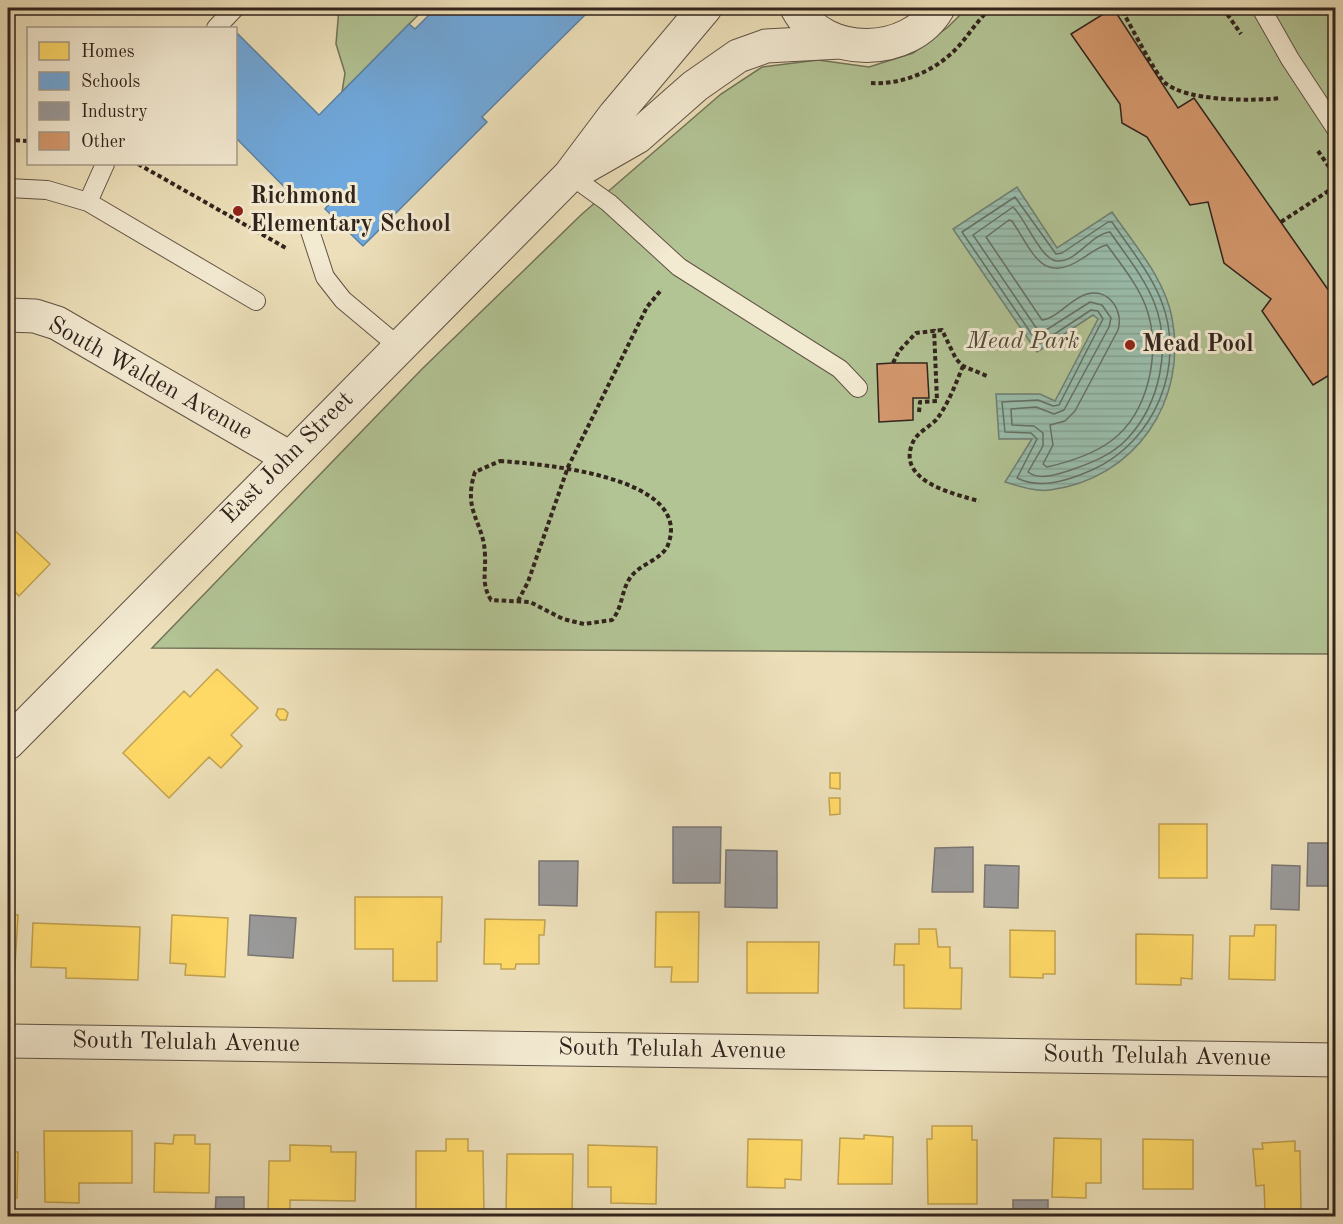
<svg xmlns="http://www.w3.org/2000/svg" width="1343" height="1224" font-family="'Old Standard TT',serif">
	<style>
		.green { fill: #b2c394; stroke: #727358; stroke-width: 1.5 }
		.water { fill: url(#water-rules); stroke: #6f7f73; stroke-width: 1.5 }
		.homes { fill: #ffd966; stroke: #c1a250; stroke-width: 1.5 }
		.schools { fill: #6fa8dc; stroke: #5c80a3; stroke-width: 1.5 }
		.industry { fill: #999; stroke: #7a7674; stroke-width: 1.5 }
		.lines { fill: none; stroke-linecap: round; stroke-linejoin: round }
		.shore { stroke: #657064; stroke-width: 1.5 }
		.building { fill: #d4986d; stroke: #31231d; stroke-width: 1.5 }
		.service-casing { stroke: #605244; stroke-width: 20 }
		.minor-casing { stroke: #605244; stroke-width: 35 }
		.tertiary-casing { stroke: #605244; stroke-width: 35 }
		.path { stroke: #31231d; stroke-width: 4; stroke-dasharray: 4.5 3; stroke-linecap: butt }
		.service { stroke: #f3ead2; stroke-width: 18 }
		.minor { stroke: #f3ead2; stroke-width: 33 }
		.tertiary { stroke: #f3ead2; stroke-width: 33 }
		.poi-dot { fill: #8f2418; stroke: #f3ead2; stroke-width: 2 }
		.labels { text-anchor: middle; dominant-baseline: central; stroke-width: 6; stroke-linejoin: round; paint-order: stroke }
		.poi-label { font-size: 24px; font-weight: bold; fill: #31231d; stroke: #f3ead2; text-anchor: start }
		.park-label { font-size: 24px; font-style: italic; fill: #514b3b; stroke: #f3ead2 }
		.street-label { font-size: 24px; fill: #31231d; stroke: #f3ead2 }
	</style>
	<defs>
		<pattern id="water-rules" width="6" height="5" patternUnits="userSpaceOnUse" patternTransform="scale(1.5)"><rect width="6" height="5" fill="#99bdac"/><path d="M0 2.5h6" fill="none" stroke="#84a294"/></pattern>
	</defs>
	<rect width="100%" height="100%" fill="#ecdfb9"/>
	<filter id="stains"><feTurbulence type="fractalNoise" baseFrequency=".00333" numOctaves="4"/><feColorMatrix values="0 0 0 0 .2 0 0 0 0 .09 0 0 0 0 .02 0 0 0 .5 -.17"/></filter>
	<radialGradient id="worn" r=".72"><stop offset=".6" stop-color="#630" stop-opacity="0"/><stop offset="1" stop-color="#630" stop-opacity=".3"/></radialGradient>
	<!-- green -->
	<path class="green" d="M339,8H425L342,92L345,73L336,44Z
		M967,8H1335V654L152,648L422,369L582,214L721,94L762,67L818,60L869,67L913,53L948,27Z"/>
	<!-- water -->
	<path class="water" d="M1017,187L1057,248L1112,212C1134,244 1165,279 1172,318C1188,401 1135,479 1050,490C1035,492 1019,486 1005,482L1032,439H999L996,394H1040L1055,401L1098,319L1093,315L1037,352L953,229Z"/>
	<!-- homes -->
	<path class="homes" d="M8,408H11V448H8Z
		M8,524L50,564L19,596L8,585Z
		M217,669L258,708L231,735L242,746L221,768L209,757L169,798L123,753L184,691L190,697Z
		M278,709H284L288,713L286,720H280L276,715Z
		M830,773H840V789L830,788Z
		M829,798H840V814L830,815Z
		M1159,824H1207V878H1159Z
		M355,897H442L441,942H437V981H393V949H355Z
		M656,912H699L698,982H671L672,967H655Z
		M8,914L18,915L14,983H8Z
		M172,915L228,918L225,977L185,975L186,964L170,963Z
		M485,919L545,920L544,935H539V964H516L515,969H501V964H484Z
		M33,923L140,927L138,980L66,978V968L31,967Z
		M1330,923H1336V970H1329Z
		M1255,925H1276L1275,980L1229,979L1230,936H1254Z
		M919,929H936L938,947H950V968H962L961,1009L904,1008V965H894L895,944H919Z
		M1010,930L1055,931V974H1043V978L1010,977Z
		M1136,934L1193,935L1192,979L1181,978V985L1136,984Z
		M747,942H819L818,993H747Z
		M932,1126H972V1140H977V1204H928L927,1139H932Z
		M44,1131H132V1183H79V1203L45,1202Z
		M174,1135H195V1144H210L209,1193L154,1192L155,1143L173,1144Z
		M864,1135L893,1137L892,1184H838L840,1138L864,1139Z
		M1054,1138L1101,1139V1183H1086V1198L1052,1197Z
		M446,1139H468V1151H483L484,1215L416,1216V1151H446Z
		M748,1139L802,1140L801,1180L785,1179V1188L747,1187Z
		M1143,1139L1193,1140V1189H1143Z
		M1295,1141V1151H1300L1301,1209L1265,1211L1264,1185L1256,1186L1253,1149H1263L1262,1143Z
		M290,1145L331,1146V1152H356L355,1201L290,1200V1216H268L269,1161H290Z
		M588,1145L657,1147L656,1204L611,1203V1187H588Z
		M8,1152H18L17,1198H8Z
		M507,1154H573L572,1216H506Z"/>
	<!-- schools -->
	<path class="schools" d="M436,8H592L482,117L487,122L363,246L325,209L329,204L316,191L302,205L236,138V32L319,115L409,24L415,29Z"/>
	<!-- industry -->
	<path class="industry" d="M673,827H721L720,883H673Z
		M1308,843H1336V886H1307Z
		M973,847V892H932L935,848Z
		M726,850L777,851V908L725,907Z
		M539,861H578L577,906L539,905Z
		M985,865L1019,866L1018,908L984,907Z
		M1272,865L1300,866L1299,910L1271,909Z
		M250,915L296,918L293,958L248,955Z
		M216,1197H244V1216H215Z
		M1013,1200H1048V1216H1013Z
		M1207,1213L1251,1214V1216H1207Z"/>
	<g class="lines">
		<!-- shore -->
		<path class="shore" d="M1015,197L1056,254L1062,253L1108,222H1112C1128,246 1150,272 1161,300C1187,365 1155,442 1092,470C1069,480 1041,490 1017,478L1037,439L1031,433L1005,432L1002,402L1038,400L1053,406L1059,405L1103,319L1098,311L1091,310L1041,343L1037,342L962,232Z
			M1013,207C1025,218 1041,260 1057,261C1076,263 1091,234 1110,232C1125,254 1144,277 1154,302C1172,347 1160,404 1127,439C1112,455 1091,463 1071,470C1059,474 1039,481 1028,472L1043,446V433L1034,426L1012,425L1011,409L1036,407L1054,414L1064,410L1109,327L1111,318L1102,305L1090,302L1043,332H1039L973,235Z
			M1009,220L1012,221C1033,252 1042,286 1083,258C1090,254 1099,246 1107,245C1120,263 1138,285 1146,307C1162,350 1149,413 1111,441C1092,455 1069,462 1047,467L1043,464L1053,445L1050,425L1065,421L1075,411L1118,330C1124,311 1109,288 1087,294C1071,298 1058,318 1042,320L986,237Z"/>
	</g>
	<!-- building -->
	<path class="building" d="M1113,8L1178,108L1194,98L1336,301V371L1313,385L1262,311L1271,299L1224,263L1208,202L1190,205L1147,137L1122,123L1120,104L1071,34Z
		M893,363H927L929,398H913V420L879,422L877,364Z"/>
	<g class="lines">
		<defs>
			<path id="service" d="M1261,8L1290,59L1336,129
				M216,28L235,8
				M570,175L609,203L679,267L840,369L858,388
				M8,188L47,190L88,202L256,301
				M88,202L105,164
				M310,231L325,277L343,300L398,346"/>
			<path id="minor" d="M8,315L35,316L57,323L288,457
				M8,1041L1336,1060"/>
			<path id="tertiary" d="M797,8C824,59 910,57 938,8
				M581,169L637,137L695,86L738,56L766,46L840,42
				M8,743L570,175L615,115L705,8"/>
		</defs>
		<!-- service casing -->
		<use href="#service" class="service-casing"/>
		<!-- minor casing -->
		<use href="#minor" class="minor-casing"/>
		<!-- tertiary casing -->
		<use href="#tertiary" class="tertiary-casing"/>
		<!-- path -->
		<path class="path" d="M1149,8L1124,14C1132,28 1155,73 1164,82C1186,102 1254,101 1281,98
			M1223,8L1241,34
			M871,83C901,85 933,72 955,50C968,37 977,20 991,8
			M8,140L28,141
			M1318,151L1336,177
			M138,164L286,248
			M1281,222L1336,186
			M893,363L899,351L916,333L942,330L956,359L963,366L987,376
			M963,366C956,383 948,405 936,420C929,427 917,433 913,442C895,481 954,494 979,501
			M919,412L920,402L937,401L934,329
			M500,461C541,464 694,476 668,545C662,560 639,564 630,578C621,591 623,607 612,620L584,624L563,619L530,602L491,600C481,584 486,572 485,555C484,521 462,512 475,472Z
			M518,601L528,582L568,467L647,307L662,289"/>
		<!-- service -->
		<use href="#service" class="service"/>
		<!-- minor -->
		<use href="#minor" class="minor"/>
		<!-- tertiary -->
		<use href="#tertiary" class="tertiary"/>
	</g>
	<!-- markers -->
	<g class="poi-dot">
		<circle cx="238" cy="211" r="6"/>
		<circle cx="1130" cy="345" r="6"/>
	</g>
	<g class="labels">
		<!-- poi labels -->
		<g class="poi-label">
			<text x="250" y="197">Richmond<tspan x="250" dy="28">Elementary School</tspan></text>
			<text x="1142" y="345">Mead Pool</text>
		</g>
		<!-- park labels -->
		<g class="park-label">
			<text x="1023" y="342">Mead Park</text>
		</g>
		<!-- street labels -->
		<g class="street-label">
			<text transform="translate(150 379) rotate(29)">South Walden Avenue</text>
			<text transform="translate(288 458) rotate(-45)">East John Street</text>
			<text transform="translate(186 1043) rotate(1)">South Telulah Avenue</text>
			<text transform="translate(672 1050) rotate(1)">South Telulah Avenue</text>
			<text transform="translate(1157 1057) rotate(1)">South Telulah Avenue</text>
		</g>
	</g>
	<!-- margin -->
	<rect width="1343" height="1224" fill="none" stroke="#ecdfb9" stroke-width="30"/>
	<rect x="9" y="9" width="1325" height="1206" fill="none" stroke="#31231d" stroke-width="3"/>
	<rect x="15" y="15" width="1313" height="1194" fill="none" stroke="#31231d" stroke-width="1.5"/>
	<!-- legend -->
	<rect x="27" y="27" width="210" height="138" fill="#f3ead2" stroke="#a59a8a" stroke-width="1.5"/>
	<rect x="39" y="42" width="30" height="18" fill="#ffd966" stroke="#a59a8a" stroke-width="1.5"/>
	<text x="81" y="57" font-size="18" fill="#31231d">Homes</text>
	<rect x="39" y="72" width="30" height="18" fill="#6fa8dc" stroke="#a59a8a" stroke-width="1.5"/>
	<text x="81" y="87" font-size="18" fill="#31231d">Schools</text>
	<rect x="39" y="102" width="30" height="18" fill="#999999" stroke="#a59a8a" stroke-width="1.5"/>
	<text x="81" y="117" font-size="18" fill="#31231d">Industry</text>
	<rect x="39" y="132" width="30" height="18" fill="#d4986d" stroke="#a59a8a" stroke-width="1.5"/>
	<text x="81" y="147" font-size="18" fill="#31231d">Other</text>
	<rect width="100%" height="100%" filter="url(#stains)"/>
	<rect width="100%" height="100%" fill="url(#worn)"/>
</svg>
